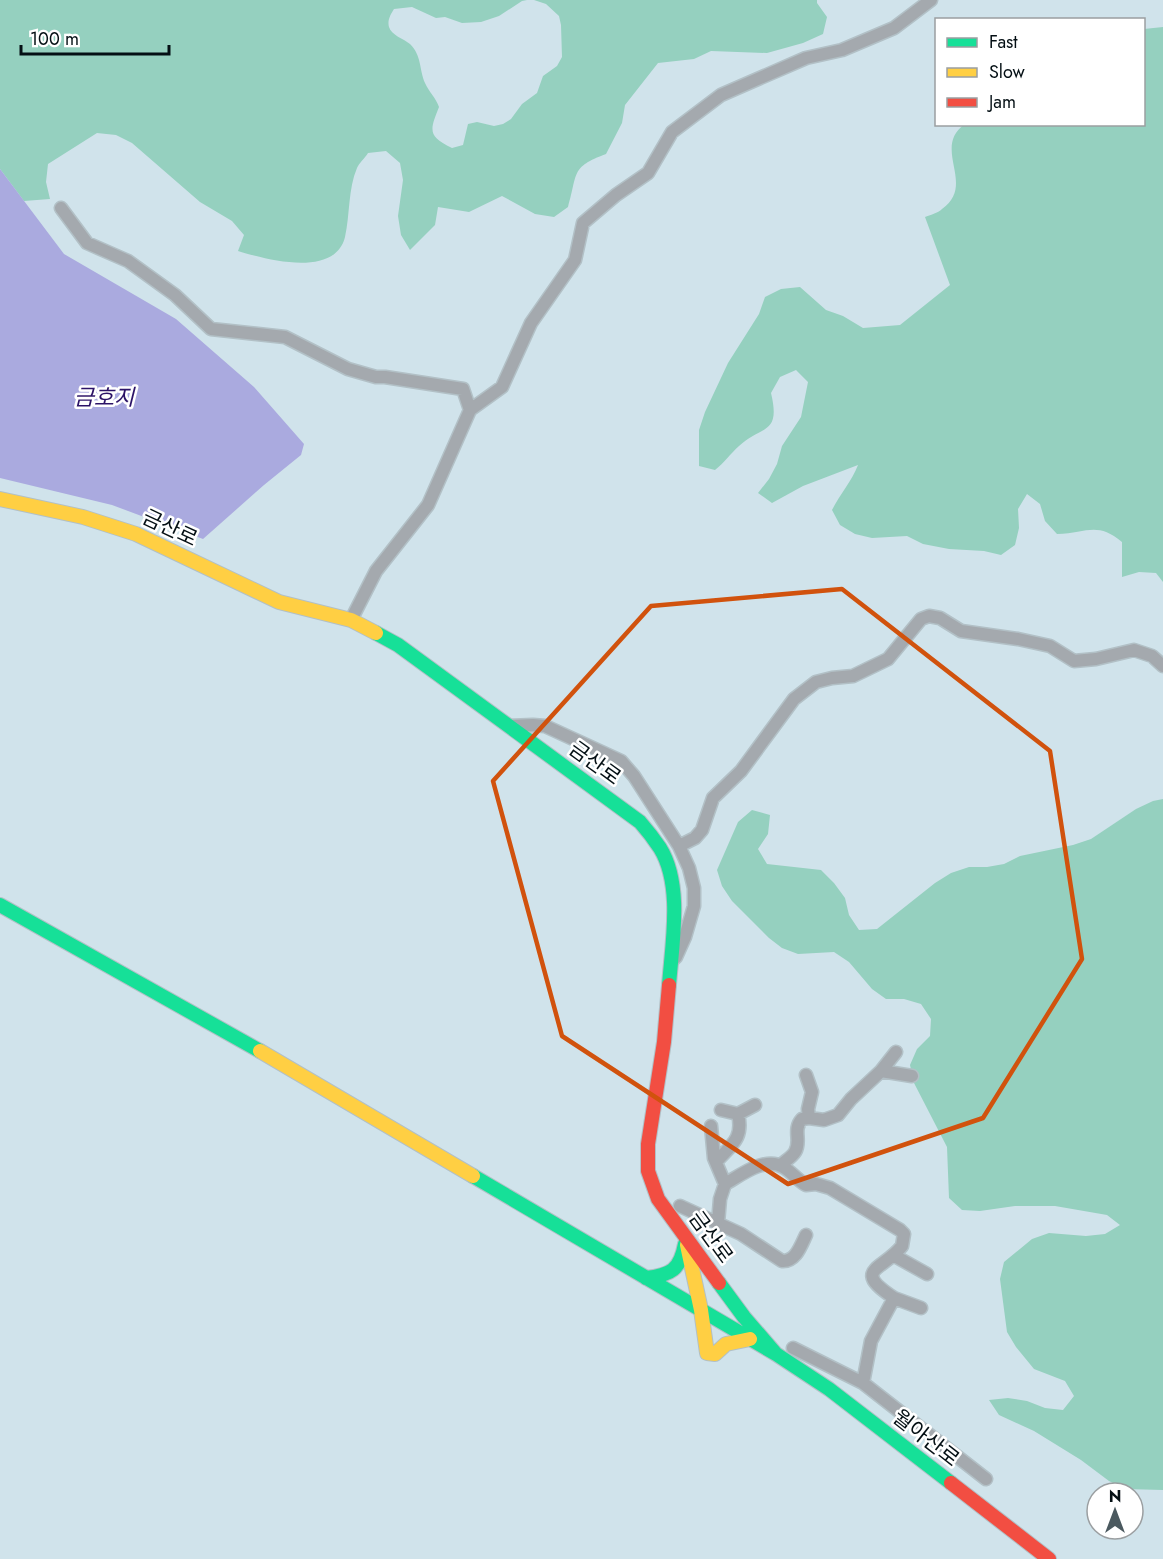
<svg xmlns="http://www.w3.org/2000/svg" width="1163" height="1559" font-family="Jost,'Noto Sans KR',sans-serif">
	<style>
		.forest { fill: #95d0bf }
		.water { fill: #aaaadf }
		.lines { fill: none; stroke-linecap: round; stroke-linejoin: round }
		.street-casing { stroke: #b2c0c6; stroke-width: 15 }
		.fast-casing { stroke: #b2c0c6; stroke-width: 16 }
		.slow-casing { stroke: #b2c0c6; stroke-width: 16 }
		.jam-casing { stroke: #b2c0c6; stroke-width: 16 }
		.street { stroke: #a4a9ae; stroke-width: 12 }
		.fast { stroke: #16e098; stroke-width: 14 }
		.slow { stroke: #ffcf43; stroke-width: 14 }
		.jam { stroke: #f24e42; stroke-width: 14 }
		.marked { fill: none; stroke: #d1520d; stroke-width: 4.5; stroke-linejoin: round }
		.labels { text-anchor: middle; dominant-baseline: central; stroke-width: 5; stroke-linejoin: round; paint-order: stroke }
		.street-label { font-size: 21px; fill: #040f14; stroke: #fff }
		.water-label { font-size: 22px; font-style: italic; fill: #2c1367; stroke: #fff }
	</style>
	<rect width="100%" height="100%" fill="#d0e3eb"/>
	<!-- forest -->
	<path class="forest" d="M0,0H527L522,1L499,16L481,22L462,23L445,17L436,18L412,7L394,9C391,14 387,20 389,27C391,35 404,39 410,44C422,56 419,69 425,83C429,92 436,98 439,107C430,130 427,136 452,148L463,145L468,124L477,122L494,126L503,124L511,119L522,104L537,93L543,76L557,66L562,57L561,25L559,16L546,4L534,0H817V3L827,17L823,34L803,43L767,53L711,51L694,59L658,63L625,105L622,123L606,154C570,167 578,174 568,207L554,217L535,214L502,196L469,212L438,207L435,225L410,250L401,235L398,216L403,180L400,163L386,151L368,153C365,158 359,163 357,168C348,189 350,215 345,237C335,278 267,260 238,251L244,235L232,221L200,202L132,143L116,135L97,133L48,164L46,182L50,199L24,201L0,169Z
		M1163,27V582L1156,573L1139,572L1122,577V542C1097,521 1087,533 1057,534L1045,521L1040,504L1027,494L1018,509L1019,528L1015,545L1001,555L984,551L949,549L923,544L907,536L872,538L855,534L840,525L832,510C840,494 852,481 858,465L803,486L772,503L758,493L769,479L777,464L782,446L801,417L808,382L796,370L780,377L771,393C781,435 762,425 739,446C730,454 724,463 715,470L699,466V430L705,412L728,363L759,314L765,297L781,289L800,287L826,310L843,316L863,328L900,325L950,285L925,217C930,215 938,213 942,209C977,184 931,148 965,124H1144V29Z
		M1163,799V1490L1125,1489L1109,1481L1081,1460L1034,1431L999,1415L989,1400L1008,1398L1027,1401L1045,1408L1063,1410L1074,1396L1065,1381L1034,1369L1016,1347L1007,1332L1000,1279L1004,1262L1032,1239L1049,1233L1086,1236L1105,1234L1120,1225L1107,1215L1055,1206H1015L980,1211L962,1210L949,1198L947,1147L914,1083L910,1065L917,1049L930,1036L931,1019L921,1004L904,999H886L872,989L849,962L834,952L798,954L782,948L769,938L732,901L722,886L717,870L738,822L752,810L770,815L768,834L758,849L767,864L821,870L834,883L845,898L849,915L859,930L877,929L935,883L951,873L969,867H987L1004,864L1020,856L1073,845L1091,839L1136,809L1153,801Z"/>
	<!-- water -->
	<path class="water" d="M0,169L64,254L176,319L254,387L304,444L301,455L264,485L203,539L112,505L0,478Z"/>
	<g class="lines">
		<defs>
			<path id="street" d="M61,208L87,243L128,261L175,295L211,329L285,337L348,369L376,377H385L463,389L470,410L428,505L376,571L351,620
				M470,410L502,387L531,323L575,260L583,223L616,195L648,173L672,132L721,95L806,58L842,50L894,28L931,0
				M509,726L533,725L545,726L621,761L634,776L679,846L689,868L694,888V906L685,937L676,957L671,962
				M679,846L695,838L702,830L713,798L741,771L794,699L816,682L832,678L853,676L888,659L921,619L929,616L940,618L961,631L1018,639L1050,646L1074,661L1096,659L1134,650L1152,656L1163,666
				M881,1071L896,1052
				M806,1075L812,1092L808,1109L809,1118
				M738,1114L755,1105
				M711,1126L714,1158L725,1184
				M716,1162C731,1145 744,1139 738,1114L721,1110
				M781,1165C785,1161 792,1157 795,1152C802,1141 792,1130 802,1119L809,1118L824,1120L838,1115L851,1099L881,1071L912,1076
				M680,1206L741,1234L782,1261C796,1262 801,1245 806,1235
				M718,1223L720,1199L725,1184C741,1175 765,1156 783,1167C792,1172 797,1180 806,1185L816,1184L830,1188L900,1230L904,1234L902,1246C882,1271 851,1269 894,1298L871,1341L863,1383
				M893,1255L927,1274
				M894,1298L921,1308
				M793,1348L863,1383L986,1479"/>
			<path id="fast" d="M376,633L398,645L640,822C647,830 654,839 660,848C683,885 672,944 669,985
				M0,905L260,1051
				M473,1176L776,1354L829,1389L951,1483
				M646,1278C671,1275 680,1270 685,1244
				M719,1283L744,1317L776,1354"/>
			<path id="slow" d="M0,499L83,517L136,534L279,602L351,620L376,633
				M260,1051L473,1176
				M687,1245L701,1310L707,1353L715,1354L726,1344L750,1339"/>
			<path id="jam" d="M669,985L664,1042L648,1144V1171L658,1199L719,1283
				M951,1483L1049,1559"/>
		</defs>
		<!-- street casing -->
		<use href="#street" class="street-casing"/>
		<!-- fast casing -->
		<use href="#fast" class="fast-casing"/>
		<!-- slow casing -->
		<use href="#slow" class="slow-casing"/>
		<!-- jam casing -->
		<use href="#jam" class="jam-casing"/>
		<!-- street -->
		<use href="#street" class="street"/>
		<!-- fast -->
		<use href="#fast" class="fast"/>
		<!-- slow -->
		<use href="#slow" class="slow"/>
		<!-- jam -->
		<use href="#jam" class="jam"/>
	</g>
	<!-- marked area -->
	<path class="marked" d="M842,589L1050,751L1082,959L983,1118L788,1184L562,1036L493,781L651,606Z"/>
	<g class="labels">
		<!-- street labels -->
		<g class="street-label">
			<text transform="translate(170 528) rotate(25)">금산로</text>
			<text transform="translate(595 763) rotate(36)">금산로</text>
			<text transform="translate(711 1237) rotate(54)">금산로</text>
			<text transform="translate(926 1438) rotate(38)">월아산로</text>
		</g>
		<!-- water labels -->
		<g class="water-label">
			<text x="104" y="397">금호지</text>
		</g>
	</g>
	<!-- legend -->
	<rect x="935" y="18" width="210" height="108" fill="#ffffff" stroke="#9b9fa1" stroke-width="1.5"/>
	<rect x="947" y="38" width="30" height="9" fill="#16e098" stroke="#9b9fa1" stroke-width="1.5"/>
	<text x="989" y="48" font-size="18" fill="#040f14">Fast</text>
	<rect x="947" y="68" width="30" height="9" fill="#ffcf43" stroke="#9b9fa1" stroke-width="1.5"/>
	<text x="989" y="78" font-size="18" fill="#040f14">Slow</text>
	<rect x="947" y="98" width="30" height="9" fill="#f24e42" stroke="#9b9fa1" stroke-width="1.5"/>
	<text x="989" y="108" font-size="18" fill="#040f14">Jam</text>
	<!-- north arrow -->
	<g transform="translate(1115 1511)"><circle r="28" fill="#ffffff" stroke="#9b9fa1" stroke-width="1.5"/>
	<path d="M0-4.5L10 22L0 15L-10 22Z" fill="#4b595f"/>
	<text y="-9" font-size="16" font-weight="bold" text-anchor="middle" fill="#040f14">N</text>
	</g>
	<!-- scale -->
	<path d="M21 45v9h148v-9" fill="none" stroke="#040f14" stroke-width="3"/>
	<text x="30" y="45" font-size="18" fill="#040f14" stroke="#ffffff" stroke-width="4.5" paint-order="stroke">100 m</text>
</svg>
